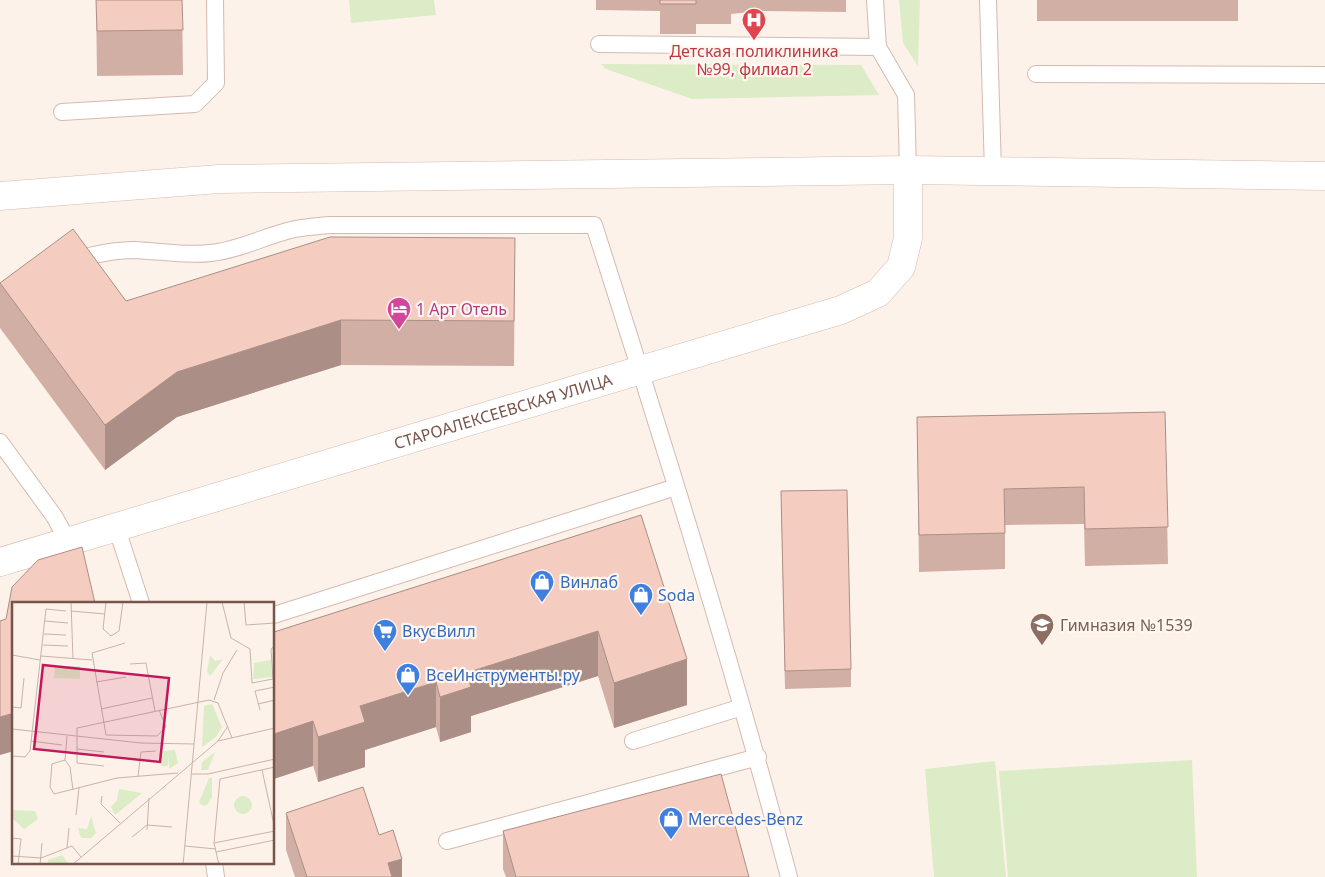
<svg xmlns="http://www.w3.org/2000/svg" width="1325" height="877" font-family="'Noto Sans',sans-serif">
	<style>
		.green { fill: #dcecc6 }
		.lines { fill: none; stroke-linecap: round; stroke-linejoin: round }
		.lane-casing { stroke: #d3bab0; stroke-width: 18 }
		.street-casing { stroke: #d3bab0; stroke-width: 29 }
		.lane { stroke: #fff; stroke-width: 16 }
		.street { stroke: #fff; stroke-width: 28 }
		.wall { fill: #d2afa5 }
		.shaded-wall { fill: #ab8f86 }
		.building { fill: #f4ccc0; stroke: #ab8f86 }
		.labels { text-anchor: middle; dominant-baseline: central; stroke-width: 4.5; stroke-linejoin: round; paint-order: stroke }
		.health-label { font-size: 16px; fill: #be3a42; stroke: #fff7f0 }
		.hotel-label { font-size: 16px; fill: #b23c85; stroke: #fff7f0; text-anchor: start }
		.street-label { font-size: 16px; fill: #79544b; stroke: #fff7f0 }
		.shop-label { font-size: 16px; fill: #366cbe; stroke: #fff7f0; text-anchor: start }
		.education-label { font-size: 16px; fill: #785e54; stroke: #fff7f0; text-anchor: start }
		.inset-road { fill: none; stroke: #c8b3aa; stroke-width: 1 }
		.view { fill: #c2185b; fill-opacity: 0.15; stroke: #c2185b; stroke-width: 2.5 }
		.inset-edge { fill: none; stroke: #79544b; stroke-width: 2.5 }
	</style>
	<rect width="100%" height="100%" fill="#fdf2e9"/>
	<!-- green -->
	<path class="green" d="M349,0H434L436,15L351,23Z
		M899,0H920L918,66L903,43Z
		M601,64L861,65L879,95L692,99L606,69Z
		M1192,760L1197,877H1008L999,771Z
		M995,761L1006,877H934L925,769Z"/>
	<g class="lines">
		<defs>
			<path id="lane" d="M875,0L878,47
				M988,0L993,172
				M599,44L878,47L906,95L908,170
				M1036,74L1325,75
				M62,112L195,104L216,83L215,0
				M70,261C91,255 112,250 134,250C160,251 185,256 211,253C240,250 267,235 295,229C306,227 318,226 329,225H594C663,441 731,658 789,877
				M0,442L54,516L68,541
				M116,526L141,603
				M274,615L676,487
				M633,741L742,707
				M447,841L758,757
				M214,863L216,877"/>
			<g id="street">
				<path d="M0,196L219,179L908,170L1325,176"/>
				<path id="s1" d="M0,562L841,310L878,293L901,267L908,238V170"/>
			</g>
		</defs>
		<!-- lane casing -->
		<use href="#lane" class="lane-casing"/>
		<!-- street casing -->
		<use href="#street" class="street-casing"/>
		<!-- lane -->
		<use href="#lane" class="lane"/>
		<!-- street -->
		<use href="#street" class="street"/>
	</g>
	<!-- wall -->
	<path class="wall" d="M96,0H182L183,75L97,76Z
		M596,0H846V12L759,11L731,14V24H696V34H660V11L596,10Z
		M1037,0H1238V21H1037Z
		M515,238L514,366L341,365L177,417L105,470L0,328V283L126,301Z
		M1165,412L1168,564L1085,566L1084,524L1005,525V569L919,572L917,417Z
		M781,491L851,669V687L785,689Z
		M641,515L687,705L614,728L598,676L471,716V732L440,742L436,727L365,750V767L318,782L274,632Z
		M286,813L379,835L402,877H295L286,850Z
		M503,831L749,877H506L503,869Z"/>
	<!-- shaded-wall -->
	<path class="shaded-wall" d="M341,320V365L177,417L105,470V425L177,372Z
		M598,631V676L471,716V732L440,742V697L466,673Z
		M687,659V705L614,728V683Z
		M436,682V727L365,750V767L318,782V737L360,706Z
		M14,713V751L0,755V717Z
		M313,721V766L274,779V734Z
		M402,859V877H388V863Z"/>
	<!-- building -->
	<path class="building" d="M96,0H182L183,30L97,31Z
		M660,0H696V4H660Z
		M73,229L126,301L330,237L515,238L514,321L341,320L177,372L105,425L0,283Z
		M1165,412L1168,527L1085,529L1084,487L1004,489L1005,533L919,535L917,417Z
		M847,490L851,669L785,671L781,491Z
		M641,515L687,659L614,683L598,631L466,673L471,687L440,697L436,682L360,706L365,722L318,737L313,721L274,734V632Z
		M82,547L95,603H14V713L0,717V621L6,619L12,587L38,560Z
		M721,774L749,877H516L503,831Z
		M363,787L379,835L393,830L402,859L388,863L392,877H307L286,813Z"/>
	<!-- icons -->
	<defs>
		<symbol id="hospital-pin" viewBox="-11 -11 22 30"><path d="M0 17L-7.5 6A9.5 9.5 0 1 1 7.5 6Z" fill="#e0444e" stroke="#fff7f0"/><path d="M-5-5h3v3.5h4V-5h3V5h-3V1.5h-4V5h-3Z" fill="#fff"/></symbol>
		<symbol id="hotel-pin" viewBox="-11 -11 22 30"><path d="M0 17L-7.5 6A9.5 9.5 0 1 1 7.5 6Z" fill="#d1479c" stroke="#fff7f0"/><path d="M-6-4.5h1.5V1H6V5H4.5V3h-9V5H-6ZM-4 0a1.8 1.8 0 1 1 3.6 0ZM.5 0V-2.5h3Q6-2.5 6 0Z" fill="#fff"/></symbol>
		<symbol id="shop-pin" viewBox="-11 -11 22 30"><path d="M0 17L-7.5 6A9.5 9.5 0 1 1 7.5 6Z" fill="#3f7fe0" stroke="#fff7f0"/><path d="M-5-2.5h2.3a2.7 3.5 0 0 1 5.4 0H5L5.5 6h-11ZM-1.5-2.5h3a1.5 2.3 0 0 0-3 0Z" fill="#fff"/></symbol>
		<symbol id="school-pin" viewBox="-11 -11 22 30"><path d="M0 17L-7.5 6A9.5 9.5 0 1 1 7.5 6Z" fill="#8d6e63" stroke="#fff7f0"/><path d="M0-5L7-2L0 1L-7-2ZM-4 1L0 2.5L4 1V4Q0 6-4 4Z" fill="#fff"/></symbol>
		<symbol id="supermarket-pin" viewBox="-11 -11 22 30"><path d="M0 17L-7.5 6A9.5 9.5 0 1 1 7.5 6Z" fill="#3f7fe0" stroke="#fff7f0"/><path d="M-6-5.5h2.5l.6 2H6L4.5 2H-2.5L-4.4-4H-6ZM-1.5 3.2a1.3 1.3 0 1 0 .1 0ZM3 3.2a1.3 1.3 0 1 0 .1 0Z" fill="#fff"/></symbol>
	</defs>
	<g fill-rule="evenodd">
		<use href="#hospital-pin" x="740" y="6" width="28" height="38"/>
		<use href="#hotel-pin" x="385" y="295" width="28" height="38"/>
		<use href="#shop-pin" x="528" y="568" width="28" height="38"/>
		<use href="#shop-pin" x="627" y="581" width="28" height="38"/>
		<use href="#school-pin" x="1028" y="611" width="28" height="38"/>
		<use href="#supermarket-pin" x="371" y="617" width="28" height="38"/>
		<use href="#shop-pin" x="394" y="661" width="28" height="38"/>
		<use href="#shop-pin" x="657" y="805" width="28" height="38"/>
	</g>
	<g class="labels">
		<!-- health labels -->
		<g class="health-label">
			<text x="754" y="51">Детская поликлиника<tspan x="754" dy="18">№99, филиал 2</tspan></text>
		</g>
		<!-- hotel labels -->
		<g class="hotel-label">
			<text x="416" y="309">1 Арт Отель</text>
		</g>
		<!-- street labels -->
		<g class="street-label">
			<text stroke="none"><textPath href="#s1" startOffset="525">СТАРОАЛЕКСЕЕВСКАЯ УЛИЦА</textPath></text>
		</g>
		<!-- shop labels -->
		<g class="shop-label">
			<text x="560" y="582">Винлаб</text>
			<text x="658" y="595">Soda</text>
			<text x="402" y="631">ВкусВилл</text>
			<text x="426" y="675">ВсеИнструменты.ру</text>
			<text x="688" y="819">Mercedes-Benz</text>
		</g>
		<!-- education labels -->
		<g class="education-label">
			<text x="1060" y="625">Гимназия №1539</text>
		</g>
	</g>
	<!-- overview -->
	<g transform="translate(12 602)">
		<rect width="262" height="262" fill="#fdf2e9"/>
		<path d="M198,53L203,59L211,57L198,74L195,70ZM259,58L260,75L241,77L242,61ZM43,64H68V77L42,76ZM200,102L210,125L204,135L190,145L192,104ZM158,148H163L166,161L157,167V152L156,164H149V150ZM203,150L196,168H189L190,160ZM197,176H200V195L195,203L191,204L187,200ZM107,187L130,191L103,213L99,205L105,198ZM222 203a9 9 0 1 1 18 0a9 9 0 1 1-18 0ZM0,208L23,209L26,217L12,227L0,216ZM79,214L84,231L79,236H69L66,226L75,227ZM50,253L56,261L54,262H36V258Z" fill="#dcecc6"/>
		<path class="inset-road" d="M59,0L61,57M94,0L91,27L99,34L107,29L111,0M210,0L219,36L238,47L240,81L261,77L259,47L263,44M232,0L234,23L263,21M59,9L93,12M33,19L56,21M32,32L54,33M113,41L80,51L94,133L145,134L154,125L147,108M31,43L56,44M0,53L28,58M29,54L80,58M118,62L134,61L143,109M84,80L114,75M202,98L211,71L225,48M246,102L263,98M0,105L9,106L12,76M89,107L140,96M248,108L243,89L263,85M0,127L129,141L182,142M55,134L53,158L58,165L61,188M19,139L50,143M206,139L216,124M65,147V161L92,164M92,150L65,147V126L197,98L206,101L220,136M0,154L13,155L18,149L34,7L54,9M53,158L40,162L38,185L42,192L105,176L166,171M250,168L263,227M180,172H196L263,157M126,174L129,150L144,149M90,194L89,202L108,221M64,213L67,186M135,228L137,196M120,235L135,223L160,225M0,236L9,237L6,263M202,241L263,229M173,244L204,247M55,246L57,226M204,250L263,238M0,254L29,256L60,244L69,255M28,263L30,241M60,263L206,139L263,126M171,263L195,0M207,263L202,241L208,177L263,165"/>
		<path class="view" d="M31,63L157,76L148,160L22,147Z"/>
		<rect width="262" height="262" class="inset-edge"/>
	</g>
</svg>
